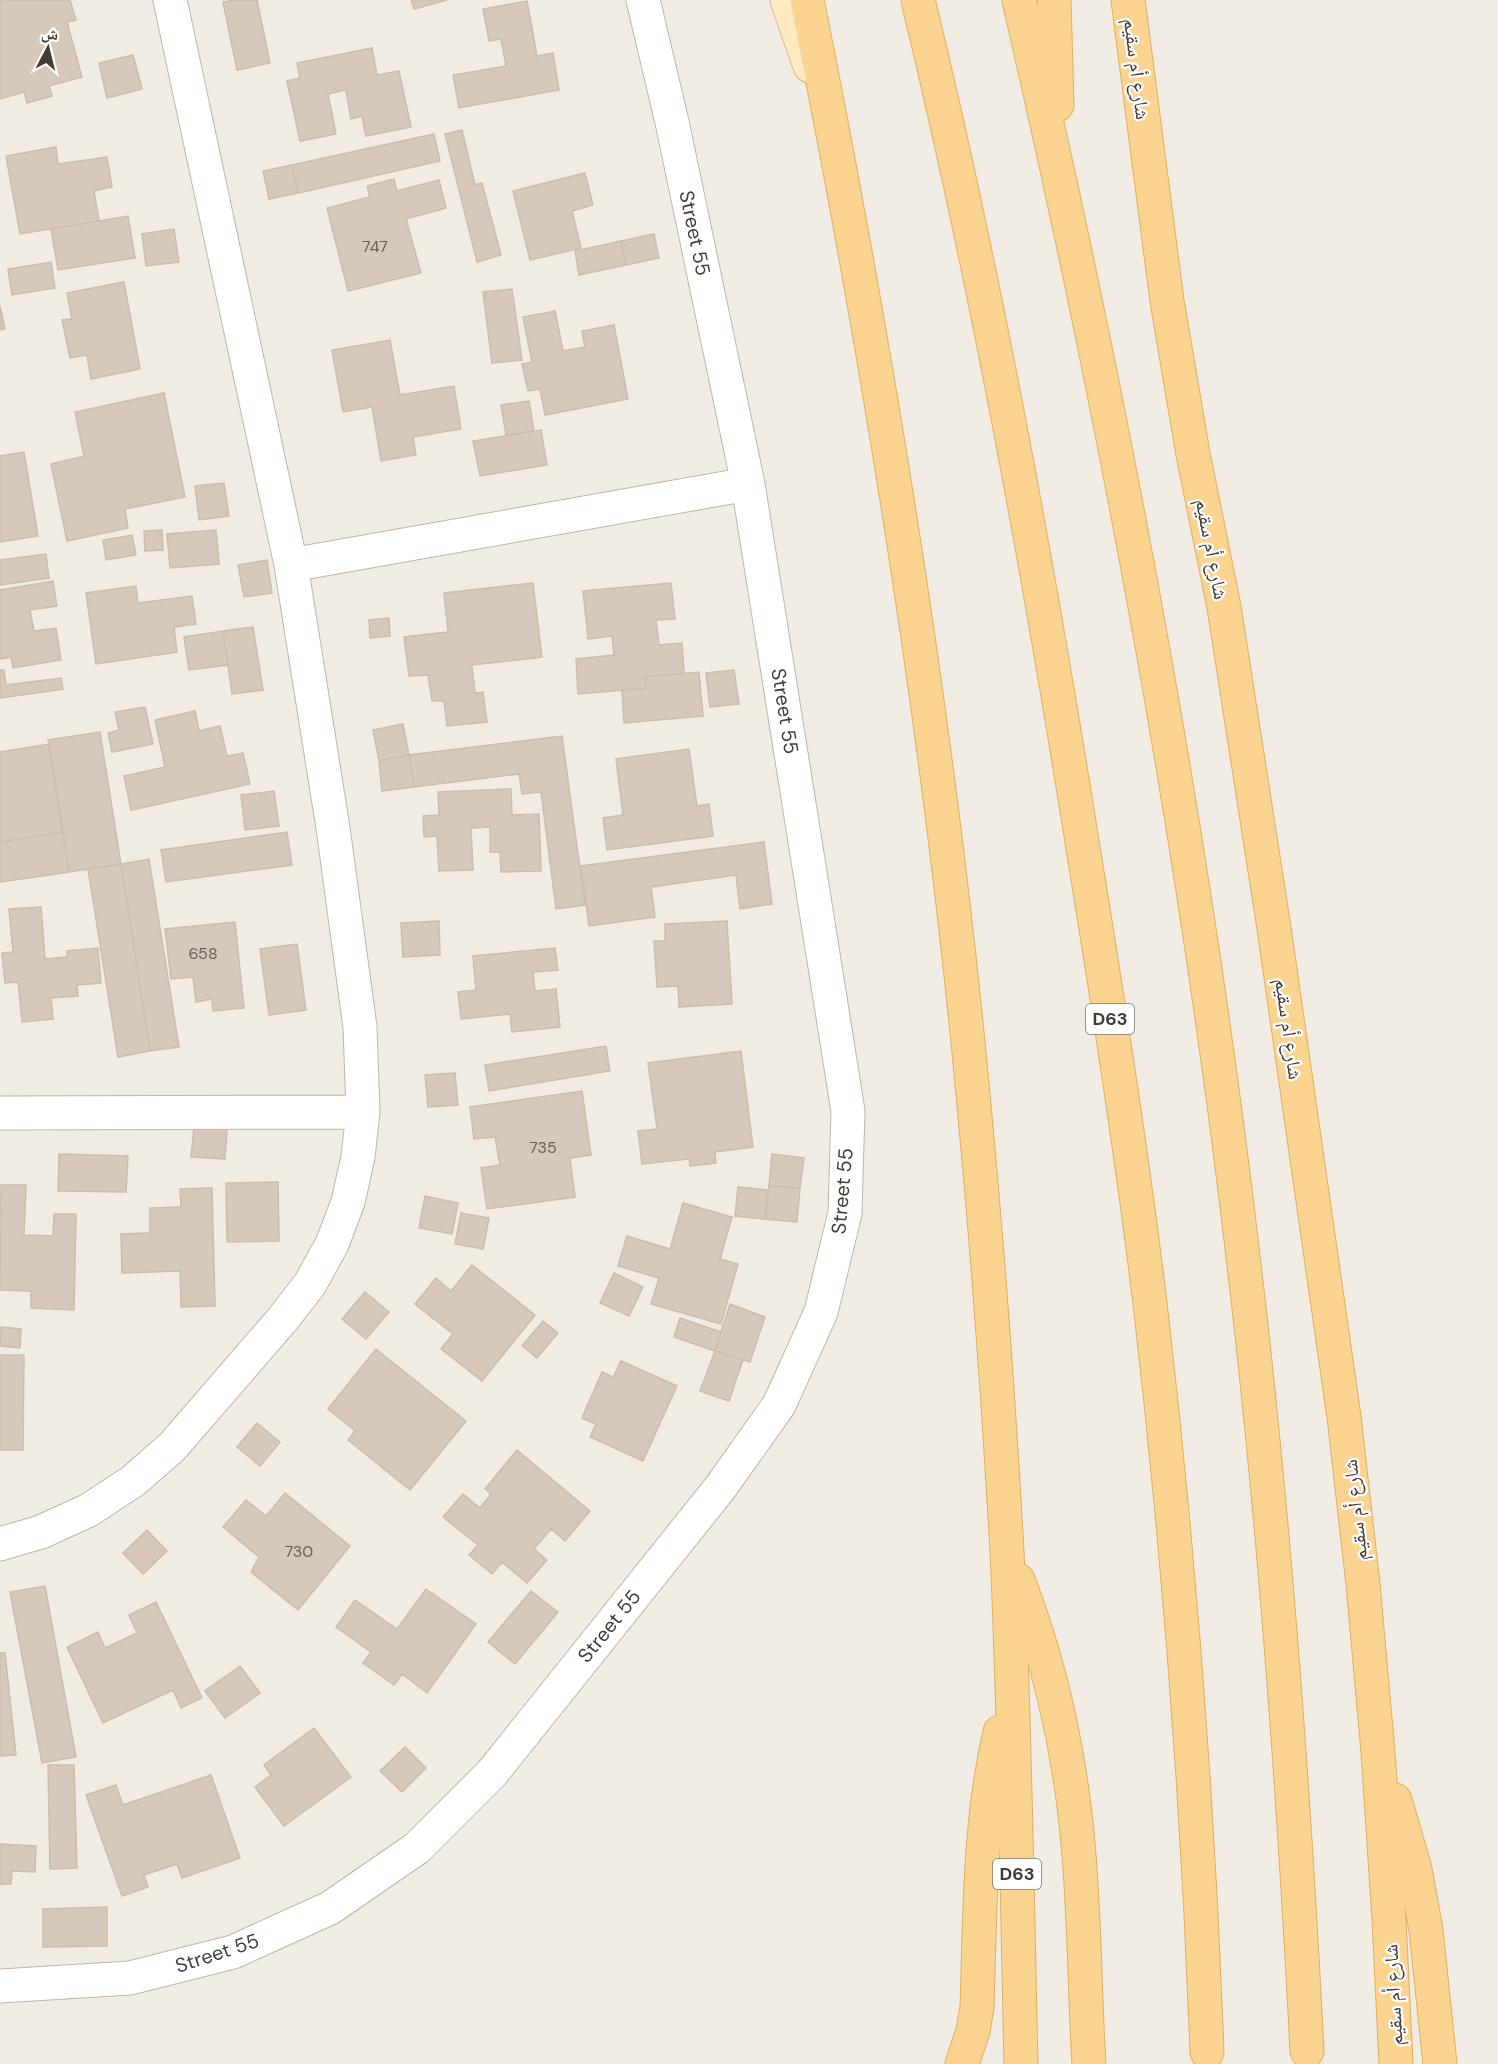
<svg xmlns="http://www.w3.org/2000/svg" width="1498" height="2064" font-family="'DM Sans','Noto Naskh Arabic',sans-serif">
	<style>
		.building { fill: #d6c9bc; stroke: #cdbdac; stroke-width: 1.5 }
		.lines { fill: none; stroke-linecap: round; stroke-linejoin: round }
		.minor-casing { stroke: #bfb5a9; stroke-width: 35 }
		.secondary-casing { stroke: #d1bb93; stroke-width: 35 }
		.primary-casing { stroke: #e1af62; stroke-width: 35 }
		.minor { stroke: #fff; stroke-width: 33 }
		.secondary { stroke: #fee9c1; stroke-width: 33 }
		.primary { stroke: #fcd491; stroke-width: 33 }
		.labels { text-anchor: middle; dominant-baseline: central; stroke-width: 4.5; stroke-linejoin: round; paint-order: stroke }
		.number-label { font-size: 16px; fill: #685f56 }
		.shield { fill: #fff; stroke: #7b7671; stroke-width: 1.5 }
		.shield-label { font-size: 18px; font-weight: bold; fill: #433c34 }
		.street-label { font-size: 20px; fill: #433c34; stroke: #fff }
	</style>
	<rect width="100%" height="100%" fill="#f1ece3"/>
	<!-- building -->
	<path class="building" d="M0,0H70L76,20L67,22L82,77L49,86L52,96L27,103L24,92L0,99Z
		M234,0H257L270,63L237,70L223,2Z
		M411,0H447L414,9Z
		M527,1L537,56L553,53L559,90L459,108L453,75L506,66L501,39L489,41L483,9Z
		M372,48L377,75L399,71L411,127L366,136L362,116L351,119L346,90L328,94L336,134L300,141L287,81L300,78L297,63Z
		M133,55L142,89L107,98L99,63Z
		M462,130L475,185L482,183L501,255L477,262L445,134Z
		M434,134L440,161L298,193L292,165Z
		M56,147L58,164L107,157L112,187L94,191L99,221L20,234L6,156Z
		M292,165L298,193L269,199L263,171Z
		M585,173L593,205L572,211L581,248L530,260L513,191Z
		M394,179L397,191L439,180L446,208L406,219L421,273L348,291L327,208L370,197L367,186Z
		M128,216L135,258L58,270L51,229Z
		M174,229L179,262L146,266L142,234Z
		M654,234L659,258L626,265L621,241Z
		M621,241L626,265L579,275L575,251Z
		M51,262L55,288L12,295L8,269Z
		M124,282L140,369L91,379L87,355L70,358L62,320L72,319L67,293Z
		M512,289L522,360L492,363L483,292Z
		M0,306L5,329L0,330Z
		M555,311L563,351L585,347L582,331L614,325L628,399L545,415L540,389L528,391L522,364L532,362L523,317Z
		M390,340L400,395L454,386L461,429L413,437L416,455L381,461L372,407L343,412L332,350Z
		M164,393L185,497L125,509L128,528L67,541L51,464L84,456L75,412Z
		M529,401L534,431L506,435L501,405Z
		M541,430L547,465L480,476L473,441Z
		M24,452L38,536L0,542V456Z
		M224,483L229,516L199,520L195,486Z
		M162,530L163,550L145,551L144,531Z
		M216,530L219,564L170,568L167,534Z
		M132,535L136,555L106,560L103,540Z
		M46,554L49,578L0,585V560Z
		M267,560L272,593L244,597L238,565Z
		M53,581L57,606L30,610L34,631L56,628L61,660L13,668L11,657L0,659V590Z
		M533,583L542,657L472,665L475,693L483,692L487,722L447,726L444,701H432L428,675L409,676L404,637L448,632L444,593Z
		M671,583L675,619L656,620L659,645L682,643L684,673L645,677L646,688L578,694L576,659L614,655L612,636L588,639L583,591Z
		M136,586L138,603L192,596L196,624L174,627L177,652L96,664L86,593Z
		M389,618L390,636L370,638L369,620Z
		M253,627L263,690L232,694L223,631Z
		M223,631L228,665L189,670L184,637Z
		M0,670H4L6,685L61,678L63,689L0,698Z
		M734,670L739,704L710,707L706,673Z
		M699,672L703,716L624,723L622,690L646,688L645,677Z
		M145,707L153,744L112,752L108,733L119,730L115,712Z
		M195,711L199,731L220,726L227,756L243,753L250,784L131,810L124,776L165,767L155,720Z
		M403,724L409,755L379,761L373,730Z
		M100,732L121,864L69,872L48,740Z
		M562,736L585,905L556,909L541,792L522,794L519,774L414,787L409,755Z
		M49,744L63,832L0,842V752Z
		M689,749L697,806L709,804L713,836L607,850L603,818L623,815L616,759Z
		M409,755L414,787L382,791L379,761Z
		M511,789L512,815L539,814L541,871L501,872L500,852H490V827L471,828L473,870L439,871L437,836L424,837L423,816L439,815L438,792Z
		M274,791L279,826L245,830L241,795Z
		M63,832L69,872L0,882V842Z
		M287,832L292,865L166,882L161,850Z
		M764,842L772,904L740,909L736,875L651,887L655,917L589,926L581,866Z
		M149,859L179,1047L150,1051L121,864Z
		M121,864L150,1051L118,1057L88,869Z
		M41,907L45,959L67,957V951L98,948L101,983L77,985L78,996L51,998L53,1019L22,1022L18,982L5,983L2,953L13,952L9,909Z
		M439,921L440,955L403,957L401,923Z
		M727,921L732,1004L679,1007L678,986L657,987L654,941H665V924Z
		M235,922L244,1008L213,1011L212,999L196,1002L193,977L171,979L165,929Z
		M297,944L306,1010L269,1015L260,949Z
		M555,948L558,970L533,972L535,991L556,989L560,1027L512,1032L510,1014L461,1019L458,992L476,990L473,956Z
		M606,1046L610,1071L489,1091L485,1065Z
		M741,1051L753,1147L715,1152L716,1163L690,1166L689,1159L642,1164L638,1131L657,1129L648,1063Z
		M455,1073L458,1105L428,1107L425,1075Z
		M582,1091L591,1155L570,1158L575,1197L487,1209L481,1168L500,1165L495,1137L474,1139L470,1107Z
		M194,1127L227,1129L225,1159L191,1157Z
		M59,1154L128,1156L126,1192L58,1191Z
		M772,1154L804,1158L800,1188L769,1186Z
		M278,1182L279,1241L227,1242L226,1183Z
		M1,1185H26L24,1235L53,1236L54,1214H76L74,1310L31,1308V1291L0,1290Z
		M769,1186L800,1188L797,1222L765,1219Z
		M738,1187L768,1190L765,1219L735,1216Z
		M212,1188L215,1306L181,1307L180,1271L122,1273L121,1234L150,1233V1208L181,1207L180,1189Z
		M425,1196L458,1203L452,1234L419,1228Z
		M683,1203L732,1217L720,1259L738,1264L721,1324L651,1304L659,1278L618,1266L627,1236L670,1249Z
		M461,1213L489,1218L483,1249L455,1244Z
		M472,1265L535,1315L482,1381L441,1349L453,1334L415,1304L436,1278L451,1291Z
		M614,1273L643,1287L629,1316L600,1303Z
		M365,1292L389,1312L366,1339L342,1319Z
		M730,1304L765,1317L750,1362L715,1351Z
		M680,1318L721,1332L715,1351L674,1337Z
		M543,1321L558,1333L537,1358L522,1346Z
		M1,1327L21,1329L20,1348L0,1346Z
		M376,1349L466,1421L410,1490L348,1440L355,1431L328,1409Z
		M715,1351L743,1360L729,1401L700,1391Z
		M0,1355H24L23,1450H0Z
		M621,1361L677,1386L643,1461L590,1437L596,1424L582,1418L602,1372L613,1377Z
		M257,1423L280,1442L260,1466L237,1447Z
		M517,1450L590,1511L565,1541L551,1529L534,1549L547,1560L527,1583L502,1562L492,1574L469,1555L478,1545L443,1517L463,1494L480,1508L491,1494L485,1489Z
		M285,1493L350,1546L298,1610L251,1572L259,1557L223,1527L246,1500L266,1516Z
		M147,1530L167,1551L143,1574L123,1553Z
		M45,1586L76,1757L42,1763L10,1592Z
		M426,1589L476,1624L427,1693L402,1674L394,1685L363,1663L371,1652L336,1627L355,1600L397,1629Z
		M531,1591L558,1612L515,1664L488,1642Z
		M156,1602L202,1698L181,1708L173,1690L103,1723L67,1647L98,1632L105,1648L137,1633L129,1615Z
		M0,1653H5L16,1755L0,1756Z
		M240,1666L260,1693L225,1718L205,1691Z
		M314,1728L351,1777L284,1826L255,1787L271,1775L264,1765Z
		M405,1747L426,1768L402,1792L380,1771Z
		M48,1765H74L77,1868L50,1869Z
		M211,1775L240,1858L182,1878L177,1864L144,1875L148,1887L122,1896L86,1795L116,1785L123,1805Z
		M0,1844L36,1846L35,1872L12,1871L11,1884H0Z
		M107,1907V1946L43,1947V1909Z"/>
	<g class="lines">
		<defs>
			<path id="minor" d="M291,565L748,484
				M0,1113L363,1112
				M0,1544L41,1532L89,1510L133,1481L172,1447L282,1320L310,1284L332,1244L348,1202L358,1157L363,1112L360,1027L333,828L291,565L170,0
				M0,1986L130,1978L233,1952L330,1908L417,1848L492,1773L720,1488L779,1405L821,1312L845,1213L848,1111L748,484L672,122L643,0"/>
			<path id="secondary" d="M787,0L810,66"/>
			<path id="primary" d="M807,0C880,365 940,733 974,1105C988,1254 999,1403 1007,1552C1015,1723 1017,1893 1021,2064
				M918,0C987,284 1039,571 1085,860C1109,1007 1132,1155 1150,1303C1179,1552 1198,1801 1207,2052
				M1019,0C1117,423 1197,851 1246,1282C1276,1538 1294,1794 1307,2051
				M1054,0L1057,105
				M1128,0L1167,301L1193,454L1224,607L1274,928L1344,1417L1363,1584L1378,1752L1389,1919L1396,2064
				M1018,1580C1048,1658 1067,1740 1076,1823C1085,1903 1084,1984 1089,2064
				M1395,1800L1415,1869L1426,1930L1440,2064
				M962,2064L973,2031L977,2007C980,1915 979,1823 1000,1732"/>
		</defs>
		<!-- minor casing -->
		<use href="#minor" class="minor-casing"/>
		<!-- secondary casing -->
		<use href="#secondary" class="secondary-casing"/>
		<!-- primary casing -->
		<use href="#primary" class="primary-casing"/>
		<!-- minor -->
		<use href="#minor" class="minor"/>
		<!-- secondary -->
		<use href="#secondary" class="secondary"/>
		<!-- primary -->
		<use href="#primary" class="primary"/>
	</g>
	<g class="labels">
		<!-- number labels -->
		<g class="number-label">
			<text x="375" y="246">747</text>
			<text x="203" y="953">658</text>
			<text x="543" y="1147">735</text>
			<text x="299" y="1551">730</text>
		</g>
		<!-- shield labels -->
		<g class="shield">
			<rect x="1086" y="1004" width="48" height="30" rx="4.5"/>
			<rect x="993" y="1859" width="48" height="30" rx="4.5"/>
		</g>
		<g class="shield-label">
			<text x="1110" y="1019">D63</text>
			<text x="1017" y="1874">D63</text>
		</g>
		<!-- street labels -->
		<g class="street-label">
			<text transform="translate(1137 69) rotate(83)">شارع أم سقيم</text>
			<text transform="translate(695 233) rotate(78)">Street 55</text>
			<text transform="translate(1212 549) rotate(79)">شارع أم سقيم</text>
			<text transform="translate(785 711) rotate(81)">Street 55</text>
			<text transform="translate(1289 1029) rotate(82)">شارع أم سقيم</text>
			<text transform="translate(842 1191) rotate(-85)">Street 55</text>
			<text transform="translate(1355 1510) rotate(-96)">شارع أم سقيم</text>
			<text transform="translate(609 1626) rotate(-51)">Street 55</text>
			<text transform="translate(217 1953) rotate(-18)">Street 55</text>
			<text transform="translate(1393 1995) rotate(-93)">شارع أم سقيم</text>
		</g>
	</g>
	<!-- north arrow -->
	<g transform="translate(48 48) rotate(7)" stroke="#ffffff" stroke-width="4.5" paint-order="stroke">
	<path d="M0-4.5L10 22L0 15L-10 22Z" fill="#433c34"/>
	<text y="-9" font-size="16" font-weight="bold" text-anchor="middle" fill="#433c34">ش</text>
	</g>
</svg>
